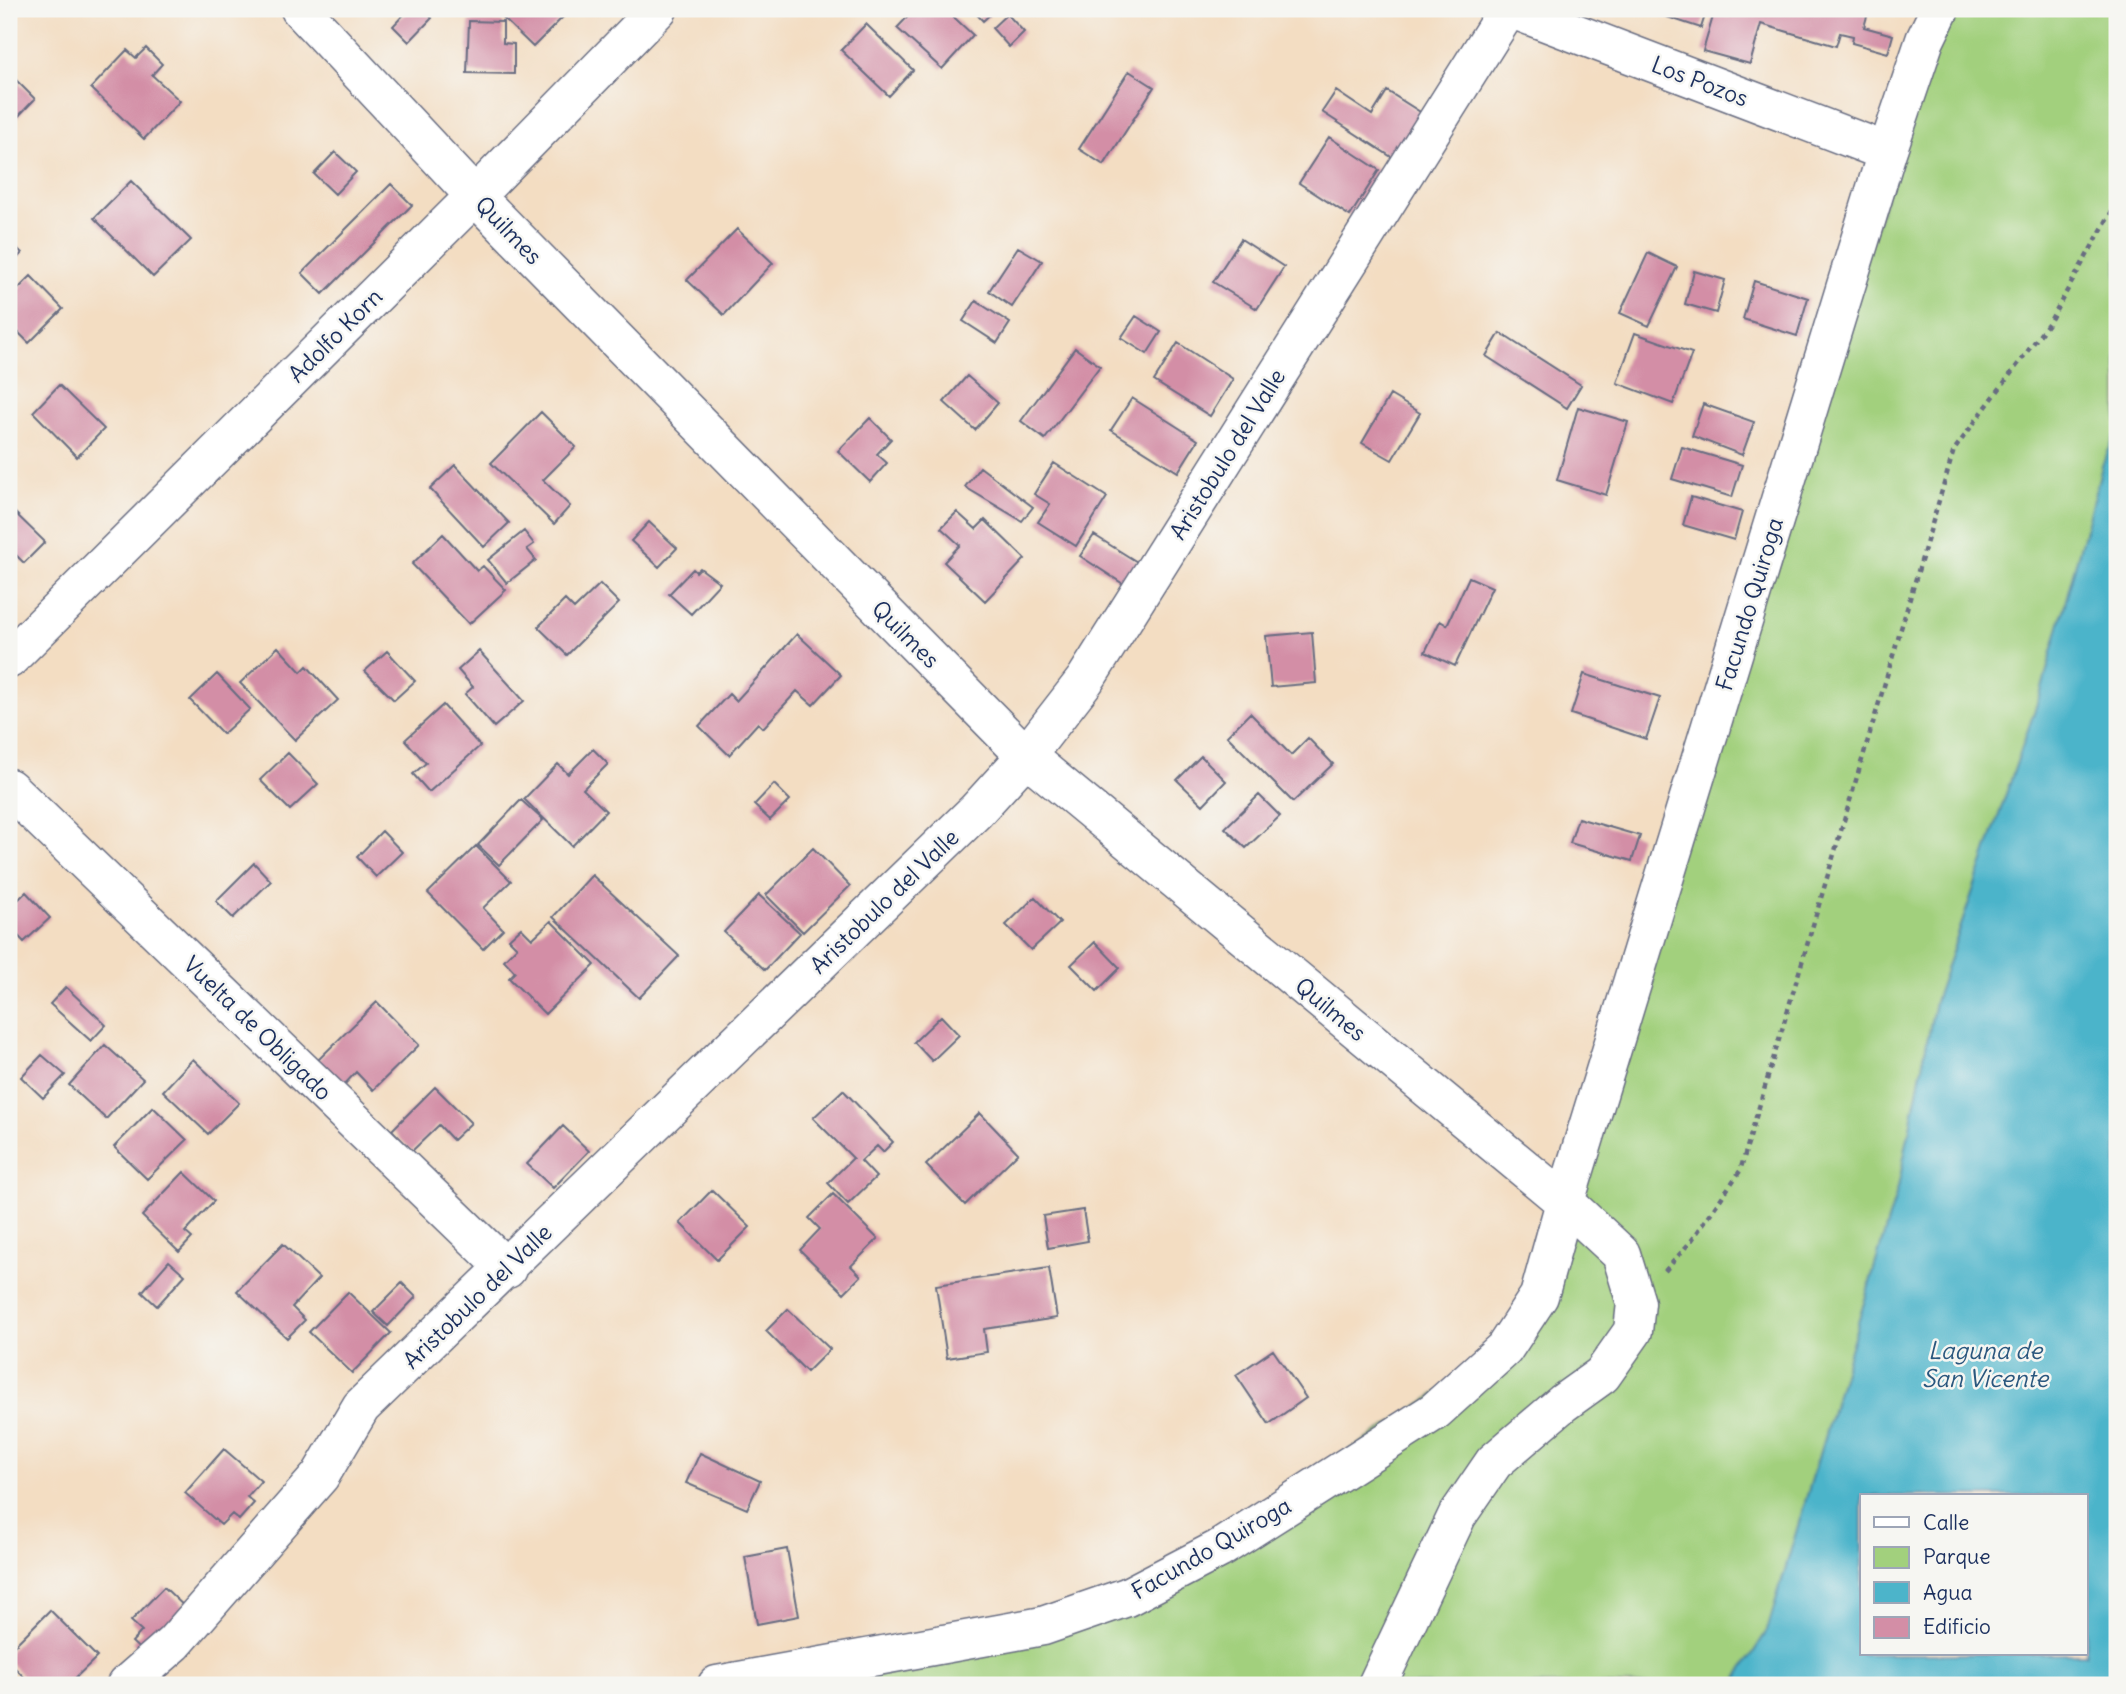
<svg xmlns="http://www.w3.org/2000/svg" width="2126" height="1694" font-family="Delius,sans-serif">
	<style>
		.green { fill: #a2d07d; stroke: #5e806e; stroke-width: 2 }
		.water { fill: #4cb4ca; stroke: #347294; stroke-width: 2; fill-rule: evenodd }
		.building { fill: #d38ea6 }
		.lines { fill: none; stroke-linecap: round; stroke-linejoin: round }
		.minor-casing { stroke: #676c81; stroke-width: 41 }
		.path { stroke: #676c81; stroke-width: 4.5; stroke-dasharray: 5 5; stroke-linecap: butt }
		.minor { stroke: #fff; stroke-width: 38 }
		.labels { text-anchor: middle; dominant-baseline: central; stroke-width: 5; stroke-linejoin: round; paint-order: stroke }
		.street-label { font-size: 23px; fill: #1b2f5e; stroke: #f6f6f2 }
		.water-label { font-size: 24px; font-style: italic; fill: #2a577e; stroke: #f6f6f2 }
	</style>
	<rect width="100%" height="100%" fill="#f6f6f2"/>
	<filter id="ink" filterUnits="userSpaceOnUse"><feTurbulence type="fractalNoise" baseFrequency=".0143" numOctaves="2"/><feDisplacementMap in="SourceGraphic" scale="14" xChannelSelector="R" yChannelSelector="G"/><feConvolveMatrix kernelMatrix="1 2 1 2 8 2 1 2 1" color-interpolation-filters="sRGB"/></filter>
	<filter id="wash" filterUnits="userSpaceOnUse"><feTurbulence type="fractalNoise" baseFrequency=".00686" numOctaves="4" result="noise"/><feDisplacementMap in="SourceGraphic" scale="28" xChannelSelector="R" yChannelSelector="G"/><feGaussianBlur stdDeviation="1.57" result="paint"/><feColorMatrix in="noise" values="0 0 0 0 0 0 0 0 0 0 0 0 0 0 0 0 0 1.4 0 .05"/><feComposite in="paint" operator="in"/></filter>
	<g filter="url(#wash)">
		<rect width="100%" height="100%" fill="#f3ddc2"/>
		<!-- green -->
		<path class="green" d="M1948,9H2117V433L2103,463L2042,689L1935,1002L1898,1188L1767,1631L1733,1685H717L1127,1597L1504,1349Z"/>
		<!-- water -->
		<path class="water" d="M2117,433V1685H1733L1767,1631L1898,1188L1935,1002L2042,689L2103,463ZM1862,1496H2086V1654H1862Z"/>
		<g id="blocks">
			<!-- building -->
			<path class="building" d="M409,9H423L432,18L409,42L393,26Z
				M511,9H560L566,14L533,47L503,18Z
				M915,9H945L973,35L942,69L897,28Z
				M972,9H996L983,21Z
				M1656,9H1707L1701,28L1655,13Z
				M1732,9H1869L1864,27L1893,35L1888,53L1852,43L1853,36L1840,33L1836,46L1761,24L1750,64L1703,51L1714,13L1729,17Z
				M1007,14L1024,32L1009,47L992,28Z
				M469,21L503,22V43L514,44V74L467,73Z
				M866,24L913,70L889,96L841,50Z
				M146,48L162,64L152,75L180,101L144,139L91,88L127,50L136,58Z
				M1129,71L1154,87L1104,165L1079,149Z
				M9,73L35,99L9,126Z
				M1336,91L1372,115L1387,91L1436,122L1407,167L1322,112Z
				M1329,137L1379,170L1350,216L1299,183Z
				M335,152L356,172L335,194L314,174Z
				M131,181L191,240L153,277L94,218Z
				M391,184L412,205L323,294L302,273Z
				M737,229L773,263L724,315L687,280Z
				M1241,239L1284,267L1257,309L1213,282Z
				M9,240L22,253L9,267Z
				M1018,247L1042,261L1012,307L989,291Z
				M1648,253L1677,267L1649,326L1620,313Z
				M1694,271L1725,280L1716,313L1685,304Z
				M31,276L63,309L29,343L9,323V298Z
				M1754,281L1808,298L1797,336L1743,319Z
				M976,301L1010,323L997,343L963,321Z
				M1136,316L1161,332L1147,354L1121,338Z
				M1500,333L1581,385L1567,408L1486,356Z
				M1635,333L1692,353L1673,404L1617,383Z
				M1178,343L1233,379L1210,416L1154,381Z
				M1075,348L1100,366L1045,439L1021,421Z
				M967,376L998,403L975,430L944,402Z
				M59,385L104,429L77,457L33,412Z
				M1390,395L1420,413L1392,460L1362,443Z
				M1132,398L1198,440L1178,472L1111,430Z
				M1703,404L1754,422L1742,455L1692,436Z
				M1578,407L1628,422L1606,495L1557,480Z
				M541,412L576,447L543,480L570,506L554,524L491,463Z
				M870,418L891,439L877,454L887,463L870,482L838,451Z
				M1682,447L1742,465L1732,497L1672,479Z
				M1054,463L1107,497L1076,546L1038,522L1050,504L1034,494Z
				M455,465L509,523L484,547L430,489Z
				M980,467L1033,507L1022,521L965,487Z
				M1691,497L1742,512L1734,540L1683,525Z
				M10,508L45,542L24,563L9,548Z
				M957,512L976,529L985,520L1025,559L985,601L944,562L960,545L941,528Z
				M649,522L677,548L659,567L631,541Z
				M524,531L534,544L527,549L536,560L507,583L488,560Z
				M443,534L477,571L483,566L506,590L469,624L412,564Z
				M1094,535L1142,565L1128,587L1080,556Z
				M700,568L720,583L691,614L669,594L693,569L696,572Z
				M1469,577L1492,587L1455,666L1425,652L1440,621L1447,625Z
				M600,584L619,603L567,655L538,627L565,600L574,609Z
				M1312,632L1316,683L1271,687L1266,636Z
				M797,634L841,675L813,705L797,691L763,728L758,723L729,755L699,726L729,694L736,701Z
				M278,647L301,672L307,666L338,700L295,740L240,683Z
				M387,651L415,681L394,700L365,671Z
				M479,651L524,701L494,727L465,694L473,687L458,670Z
				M217,674L250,709L223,734L190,700Z
				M1584,674L1660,698L1646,739L1571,714Z
				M443,705L480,746L429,792L413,774L426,763L405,740Z
				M1250,713L1291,755L1308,738L1333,764L1293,802L1227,736Z
				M593,749L608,764L583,789L606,811L572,846L524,799L558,764L568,774Z
				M288,753L318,784L290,810L260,780Z
				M1201,756L1226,781L1203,805L1177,780Z
				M774,784L790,800L770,820L754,805Z
				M1259,795L1280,816L1246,848L1225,828Z
				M521,800L543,820L499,865L478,845Z
				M1578,818L1640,836L1632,861L1570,843Z
				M382,831L402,852L376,877L357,857Z
				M476,846L511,881L483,908L503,929L483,949L428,893Z
				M813,848L850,886L803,932L766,895Z
				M254,863L271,881L233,918L216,901Z
				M592,875L679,956L639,998L553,917Z
				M26,892L50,918L24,942L9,926V909Z
				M759,895L800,933L765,970L724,932Z
				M1035,897L1060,923L1031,950L1006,925Z
				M551,921L595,965L545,1014L509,978L515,972L504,960L517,947L509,939L521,928L532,939Z
				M1095,942L1120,968L1097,991L1071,965Z
				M66,987L106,1025L91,1041L50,1004Z
				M377,1002L419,1045L373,1090L356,1072L343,1086L318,1060Z
				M941,1016L959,1035L932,1061L914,1042Z
				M105,1045L143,1079L106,1119L69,1085Z
				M42,1055L65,1075L43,1098L21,1077Z
				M193,1059L239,1103L208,1134L163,1091Z
				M435,1087L471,1123L453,1140L439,1125L412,1151L392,1130Z
				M843,1090L893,1142L883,1152L877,1146L861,1161L876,1177L848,1204L828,1183L853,1158L813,1118Z
				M153,1107L187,1140L147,1179L114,1147Z
				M980,1113L1018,1153L965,1205L926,1165Z
				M563,1126L589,1151L553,1188L527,1164Z
				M184,1172L214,1201L185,1232L192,1238L179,1252L142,1216Z
				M712,1190L750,1227L717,1260L680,1223Z
				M833,1194L878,1239L851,1266L861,1276L844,1293L800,1250L820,1229L809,1218Z
				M1083,1210L1088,1241L1048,1248L1043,1216Z
				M283,1244L319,1278L292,1307L305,1320L287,1338L237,1291Z
				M169,1261L185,1275L157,1306L142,1292Z
				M1049,1268L1057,1318L984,1329L987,1352L947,1358L936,1285Z
				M402,1283L416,1297L388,1326L373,1312Z
				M348,1292L391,1333L352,1373L309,1332Z
				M788,1309L830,1349L807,1372L766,1331Z
				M1273,1350L1306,1398L1269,1424L1236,1375Z
				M224,1449L261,1481L247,1497L254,1503L239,1520L232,1514L221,1525L185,1493Z
				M700,1453L760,1481L747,1509L686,1483Z
				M787,1549L799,1616L757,1624L745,1557Z
				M164,1587L190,1612L147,1656L132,1642L142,1631L131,1621Z
				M50,1610L97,1657L68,1685H32L9,1662V1651Z"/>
		</g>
	</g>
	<g filter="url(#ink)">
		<use href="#blocks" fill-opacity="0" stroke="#676c81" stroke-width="2"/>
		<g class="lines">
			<defs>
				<path id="minor" d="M300,9L475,196L1026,756L1565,1202L1621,1254L1636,1303L1633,1331L1602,1375L1563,1403L1494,1462L1457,1516L1377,1685
					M1512,9L1887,152
					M9,659L475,196L658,9
					M9,788L507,1269
					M126,1685L174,1643L320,1476L361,1407L976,811L1026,756L1085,680L1508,9
					M717,1685L1043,1626L1127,1597L1219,1549L1435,1411L1504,1349L1539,1296L1565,1202L1887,152L1925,40L1940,9"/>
			</defs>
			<!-- minor casing -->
			<use href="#minor" class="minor-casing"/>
			<!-- path -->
			<path class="path" d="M1665,1271L1692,1240L1740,1171L1954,450L2050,321L2117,202"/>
			<!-- minor -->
			<use href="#minor" class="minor"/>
		</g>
	</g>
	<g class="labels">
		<!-- street labels -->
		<g class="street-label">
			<text transform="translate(1700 81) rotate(21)">Los Pozos</text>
			<text transform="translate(509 230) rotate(46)">Quilmes</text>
			<text transform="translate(335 335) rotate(-45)">Adolfo Korn</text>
			<text transform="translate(1227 454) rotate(-58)">Aristobulo del Valle</text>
			<text transform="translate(1749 604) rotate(-73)">Facundo Quiroga</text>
			<text transform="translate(906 634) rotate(45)">Quilmes</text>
			<text transform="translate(884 901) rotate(-44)">Aristobulo del Valle</text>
			<text transform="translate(1331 1009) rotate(40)">Quilmes</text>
			<text transform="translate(258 1028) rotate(44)">Vuelta de Obligado</text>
			<text transform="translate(477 1296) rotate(-44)">Aristobulo del Valle</text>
			<text transform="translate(1211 1548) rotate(-30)">Facundo Quiroga</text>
		</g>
		<!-- water labels -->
		<g class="water-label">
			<text x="1985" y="1350">Laguna de<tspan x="1985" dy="28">San Vicente</tspan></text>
		</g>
	</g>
	<!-- margin -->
	<rect width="2126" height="1694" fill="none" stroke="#f6f6f2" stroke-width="35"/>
	<!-- legend -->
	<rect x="1860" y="1494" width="228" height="161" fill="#f6f6f2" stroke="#9ea6b7" stroke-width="2"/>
	<rect x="1874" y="1517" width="35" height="10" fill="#ffffff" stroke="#9ea6b7" stroke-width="2"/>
	<text x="1923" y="1530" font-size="21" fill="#1b2f5e">Calle</text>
	<rect x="1874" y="1547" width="35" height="21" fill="#a2d07d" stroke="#9ea6b7" stroke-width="2"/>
	<text x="1923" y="1564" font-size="21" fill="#1b2f5e">Parque</text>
	<rect x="1874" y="1582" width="35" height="21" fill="#4cb4ca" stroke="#9ea6b7" stroke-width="2"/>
	<text x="1923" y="1600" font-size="21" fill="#1b2f5e">Agua</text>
	<rect x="1874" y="1617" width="35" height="21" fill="#d38ea6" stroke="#9ea6b7" stroke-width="2"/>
	<text x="1923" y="1634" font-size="21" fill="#1b2f5e">Edificio</text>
</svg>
